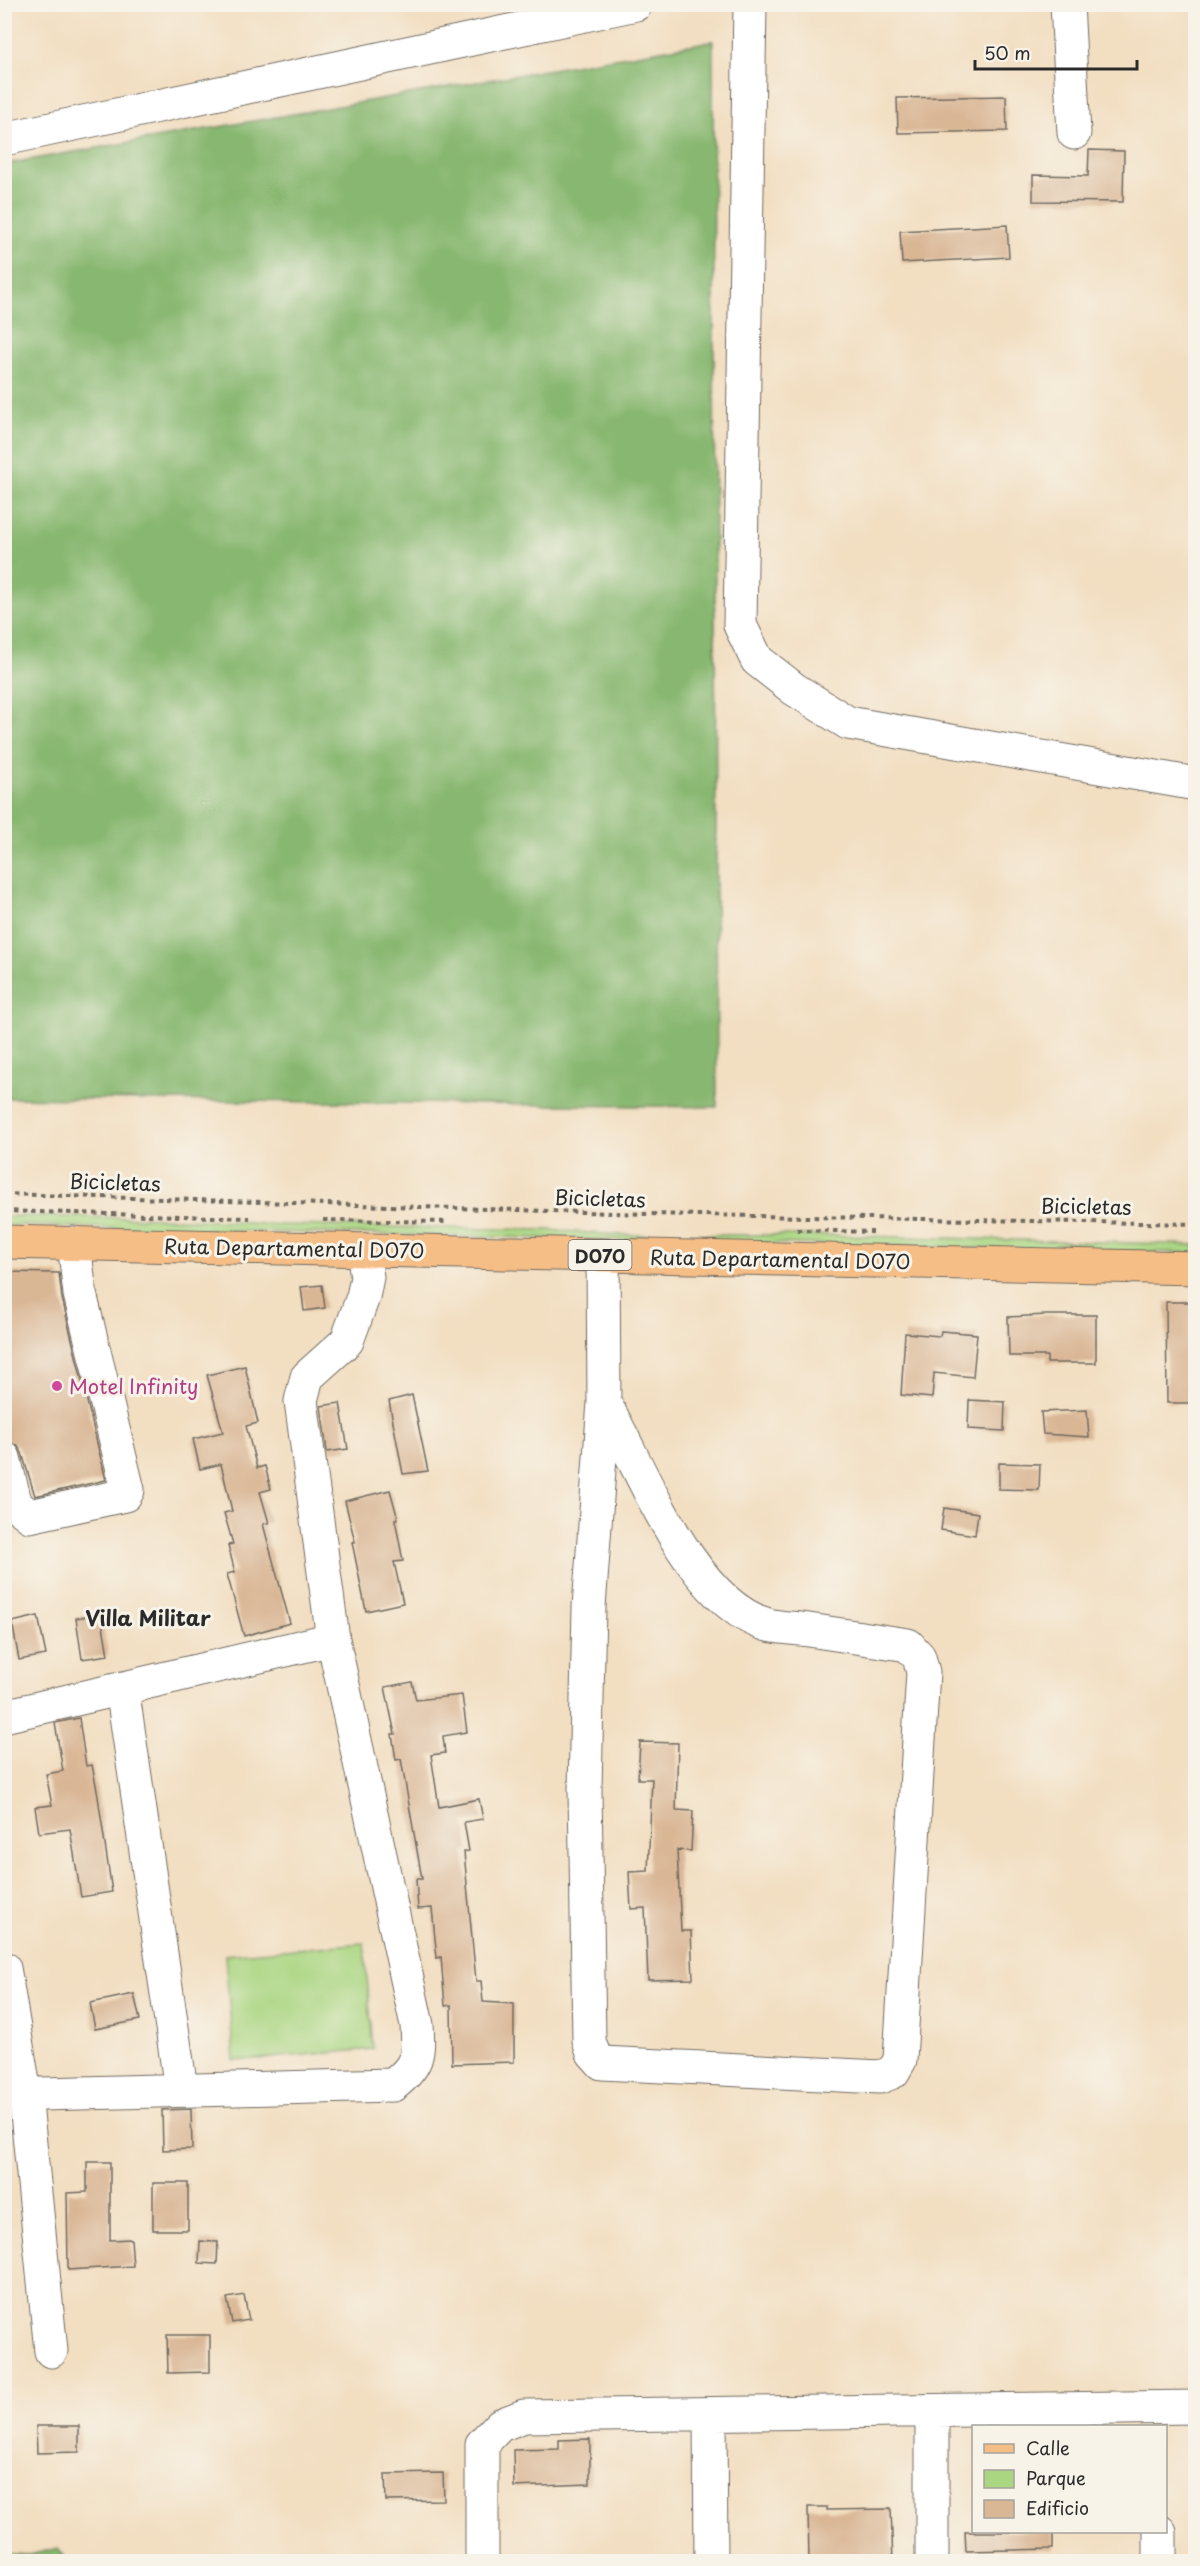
<svg xmlns="http://www.w3.org/2000/svg" width="1200" height="2566" font-family="'Playpen Sans',sans-serif">
	<style>
		.green { fill: #aad682; stroke: #6a8056; stroke-width: 1.5 }
		.forest { fill: #87b770; stroke: #59714e; stroke-width: 1.5 }
		.building { fill: #d9b694 }
		.lines { fill: none; stroke-linecap: round; stroke-linejoin: round }
		.minor-casing { stroke: #716a60; stroke-width: 35 }
		.major-casing { stroke: #716a60; stroke-width: 35 }
		.path { stroke: #716a60; stroke-width: 4; stroke-dasharray: 4.5 4.5; stroke-linecap: butt }
		.minor { stroke: #fff; stroke-width: 33 }
		.major { stroke: #f6be87; stroke-width: 33 }
		.hotel-dot { fill: #d1479c; stroke: #f7f3e8; stroke-width: 2 }
		.labels { text-anchor: middle; dominant-baseline: central; stroke-width: 6; stroke-linejoin: round; paint-order: stroke }
		.shield { fill: #f7f3e8; stroke: #686764; stroke-width: 1.5 }
		.shield-label { font-size: 18px; font-weight: bold; fill: #2b2b2b }
		.street-label { font-size: 20px; fill: #2b2b2b; stroke: #f7f3e8 }
		.hotel-label { font-size: 20px; fill: #b23c85; stroke: #f7f3e8; text-anchor: start }
		.neighbourhood-label { font-size: 21px; font-weight: bold; fill: #2b2b2b; stroke: #f7f3e8 }
	</style>
	<rect width="100%" height="100%" fill="#f7f3e8"/>
	<filter id="ink" filterUnits="userSpaceOnUse"><feTurbulence type="fractalNoise" baseFrequency=".0167" numOctaves="2"/><feDisplacementMap in="SourceGraphic" scale="12" xChannelSelector="R" yChannelSelector="G"/><feConvolveMatrix kernelMatrix="1 2 1 2 8 2 1 2 1" color-interpolation-filters="sRGB"/></filter>
	<filter id="wash" filterUnits="userSpaceOnUse"><feTurbulence type="fractalNoise" baseFrequency=".008" numOctaves="4" result="noise"/><feDisplacementMap in="SourceGraphic" scale="24" xChannelSelector="R" yChannelSelector="G"/><feGaussianBlur stdDeviation="1.35" result="paint"/><feColorMatrix in="noise" values="0 0 0 0 0 0 0 0 0 0 0 0 0 0 0 0 0 1.4 0 .05"/><feComposite in="paint" operator="in"/></filter>
	<g filter="url(#wash)">
		<rect width="100%" height="100%" fill="#f2dec1"/>
		<!-- green -->
		<path class="green" d="M5,1216L168,1218L281,1225L548,1230L620,1235H823L1171,1244L1195,1245L1196,1253L141,1229L5,1225Z
			M364,1943L373,2049L234,2061L225,1955Z"/>
		<!-- forest -->
		<path class="forest" d="M713,41L717,1107L5,1098V164Z
			M58,2548L63,2555L64,2561H5V2554L30,2555Z"/>
		<g id="blocks">
			<!-- building -->
			<path class="building" d="M1006,96L1007,131L898,133L897,98Z
				M1089,150L1124,151L1123,202L1033,201V175L1088,176Z
				M1007,225L1009,257L902,263L900,231Z
				M4,1272L59,1273L62,1298L106,1480L35,1496L22,1453L17,1445L4,1440Z
				M322,1285L325,1308L304,1311L301,1287Z
				M1166,1302H1196V1403H1167Z
				M1046,1315H1096V1363H1047V1356H1009L1008,1317Z
				M941,1331L977,1334L973,1377L934,1373L932,1398L901,1395L905,1333L940,1336Z
				M245,1366L258,1423L246,1426L257,1468L265,1466L271,1489L260,1492L269,1523L263,1524L290,1623L244,1636L227,1574L235,1572L228,1545L233,1544L224,1513L232,1511L221,1464L200,1469L193,1439L223,1432L207,1375Z
				M412,1395L428,1471L403,1474L389,1401Z
				M969,1400L1005,1402L1004,1431L968,1429Z
				M340,1403L348,1449L327,1452L321,1406Z
				M1087,1410L1089,1437L1043,1434L1041,1412Z
				M999,1463L1040,1464L1039,1490L999,1489Z
				M390,1490L398,1519H395L403,1561L394,1562L403,1603L366,1611L352,1542H355L345,1501Z
				M944,1508L978,1513L975,1535L941,1530Z
				M101,1614L108,1655L82,1659L76,1618Z
				M38,1616L46,1655L19,1660L12,1622Z
				M412,1682L416,1700L462,1695L467,1732L443,1736L445,1753L431,1755L439,1807L479,1799L483,1819L464,1822L469,1851L464,1852L476,1981H481L483,2002L514,2004V2062L452,2064L451,2005L445,2006L441,1957L437,1958L432,1908L418,1909L416,1879H422L401,1759L396,1760L392,1734H395L385,1687Z
				M79,1718L86,1766L92,1765L97,1790L112,1892L81,1897L70,1829L39,1833L35,1807L52,1805L46,1774L63,1771L55,1723Z
				M640,1742L678,1743L676,1810L693,1811L691,1851L677,1850L681,1931H691L693,1979L648,1980L645,1908L631,1909L629,1872L648,1871L652,1779H638Z
				M134,1994L140,2020L95,2029L90,2003Z
				M191,2109L192,2149L163,2150L162,2110Z
				M87,2162H110V2240L131,2239L133,2266L68,2270L67,2193L87,2192Z
				M153,2183H188V2230H153Z
				M200,2241L218,2242L217,2264L199,2263Z
				M244,2295L249,2320L232,2323L227,2298Z
				M167,2335H210V2372L168,2373Z
				M36,2426H79V2452L37,2453Z
				M590,2439V2484L514,2487L513,2450L559,2449V2440Z
				M443,2473L444,2500L386,2501L385,2474Z
				M808,2507H827V2510L891,2509L893,2562H809Z
				M965,2532H1053V2549L966,2551Z"/>
		</g>
	</g>
	<g filter="url(#ink)">
		<use href="#blocks" fill-opacity="0" stroke="#716a60" stroke-width="1.5"/>
		<g class="lines">
			<defs>
				<path id="minor" d="M750,4L740,625L757,660L794,689L848,723L1196,784
					M1067,4L1074,133
					M4,139L636,4
					M603,1255L604,1402L589,1607L585,1790L589,2041L593,2053L602,2063L880,2077L893,2072L900,2060L923,1672L919,1657L908,1645C875,1640 842,1635 809,1630C796,1628 781,1628 768,1625C691,1604 641,1467 604,1402
					M4,1458L16,1505L30,1516L125,1495L128,1490L80,1294L74,1243
					M122,1688L181,2089
					M4,1716L333,1639
					M4,1968L25,2094L51,2351
					M4,2095L393,2085C418,2066 419,2055 417,2025L333,1639L301,1401L307,1377L347,1341L363,1297L367,1277L363,1250
					M932,2411V2562
					M710,2414L711,2562
					M482,2562V2444L500,2425L524,2416L1196,2407
					M1160,2562V2532"/>
				<path id="major" d="M4,1242L1196,1268"/>
			</defs>
			<!-- minor casing -->
			<use href="#minor" class="minor-casing"/>
			<!-- major casing -->
			<use href="#major" class="major-casing"/>
			<!-- path -->
			<path class="path" d="M4,1194L646,1214L1196,1224
				M4,1211L250,1218
				M323,1220L448,1222
				M797,1230L873,1232"/>
			<!-- minor -->
			<use href="#minor" class="minor"/>
			<!-- major -->
			<use href="#major" class="major"/>
		</g>
	</g>
	<!-- markers -->
	<circle class="hotel-dot" cx="57" cy="1386" r="6"/>
	<g class="labels">
		<!-- shield labels -->
		<rect class="shield" x="568.5" y="1240" width="63" height="30" rx="4.5"/>
		<g class="shield-label">
			<text x="600" y="1255">D070</text>
		</g>
		<!-- street labels -->
		<g class="street-label">
			<text transform="translate(115 1182) rotate(2)">Bicicletas</text>
			<text transform="translate(600 1198) rotate(2)">Bicicletas</text>
			<text transform="translate(1086 1206) rotate(1)">Bicicletas</text>
			<text transform="translate(294 1248) rotate(1)">Ruta Departamental D070</text>
			<text transform="translate(780 1259) rotate(1)">Ruta Departamental D070</text>
		</g>
		<!-- hotel labels -->
		<g class="hotel-label">
			<text x="69" y="1386">Motel Infinity</text>
		</g>
		<!-- neighbourhood labels -->
		<g class="neighbourhood-label">
			<text x="148" y="1617">Villa Militar</text>
		</g>
	</g>
	<!-- margin -->
	<rect width="1200" height="2566" fill="none" stroke="#f7f3e8" stroke-width="24"/>
	<!-- legend -->
	<rect x="972" y="2425" width="195" height="108" fill="#f7f3e8" stroke="#a5a39c" stroke-width="1.5"/>
	<rect x="984" y="2444" width="30" height="9" fill="#f6be87" stroke="#a5a39c" stroke-width="1.5"/>
	<text x="1026" y="2455" font-size="18" fill="#2b2b2b">Calle</text>
	<rect x="984" y="2470" width="30" height="18" fill="#aad682" stroke="#a5a39c" stroke-width="1.5"/>
	<text x="1026" y="2485" font-size="18" fill="#2b2b2b">Parque</text>
	<rect x="984" y="2500" width="30" height="18" fill="#d9b694" stroke="#a5a39c" stroke-width="1.5"/>
	<text x="1026" y="2515" font-size="18" fill="#2b2b2b">Edificio</text>
	<!-- scale -->
	<path d="M975 60v9h162v-9" fill="none" stroke="#2b2b2b" stroke-width="3"/>
	<text x="984" y="60" font-size="18" fill="#2b2b2b" stroke="#f7f3e8" stroke-width="4.5" paint-order="stroke">50 m</text>
</svg>
